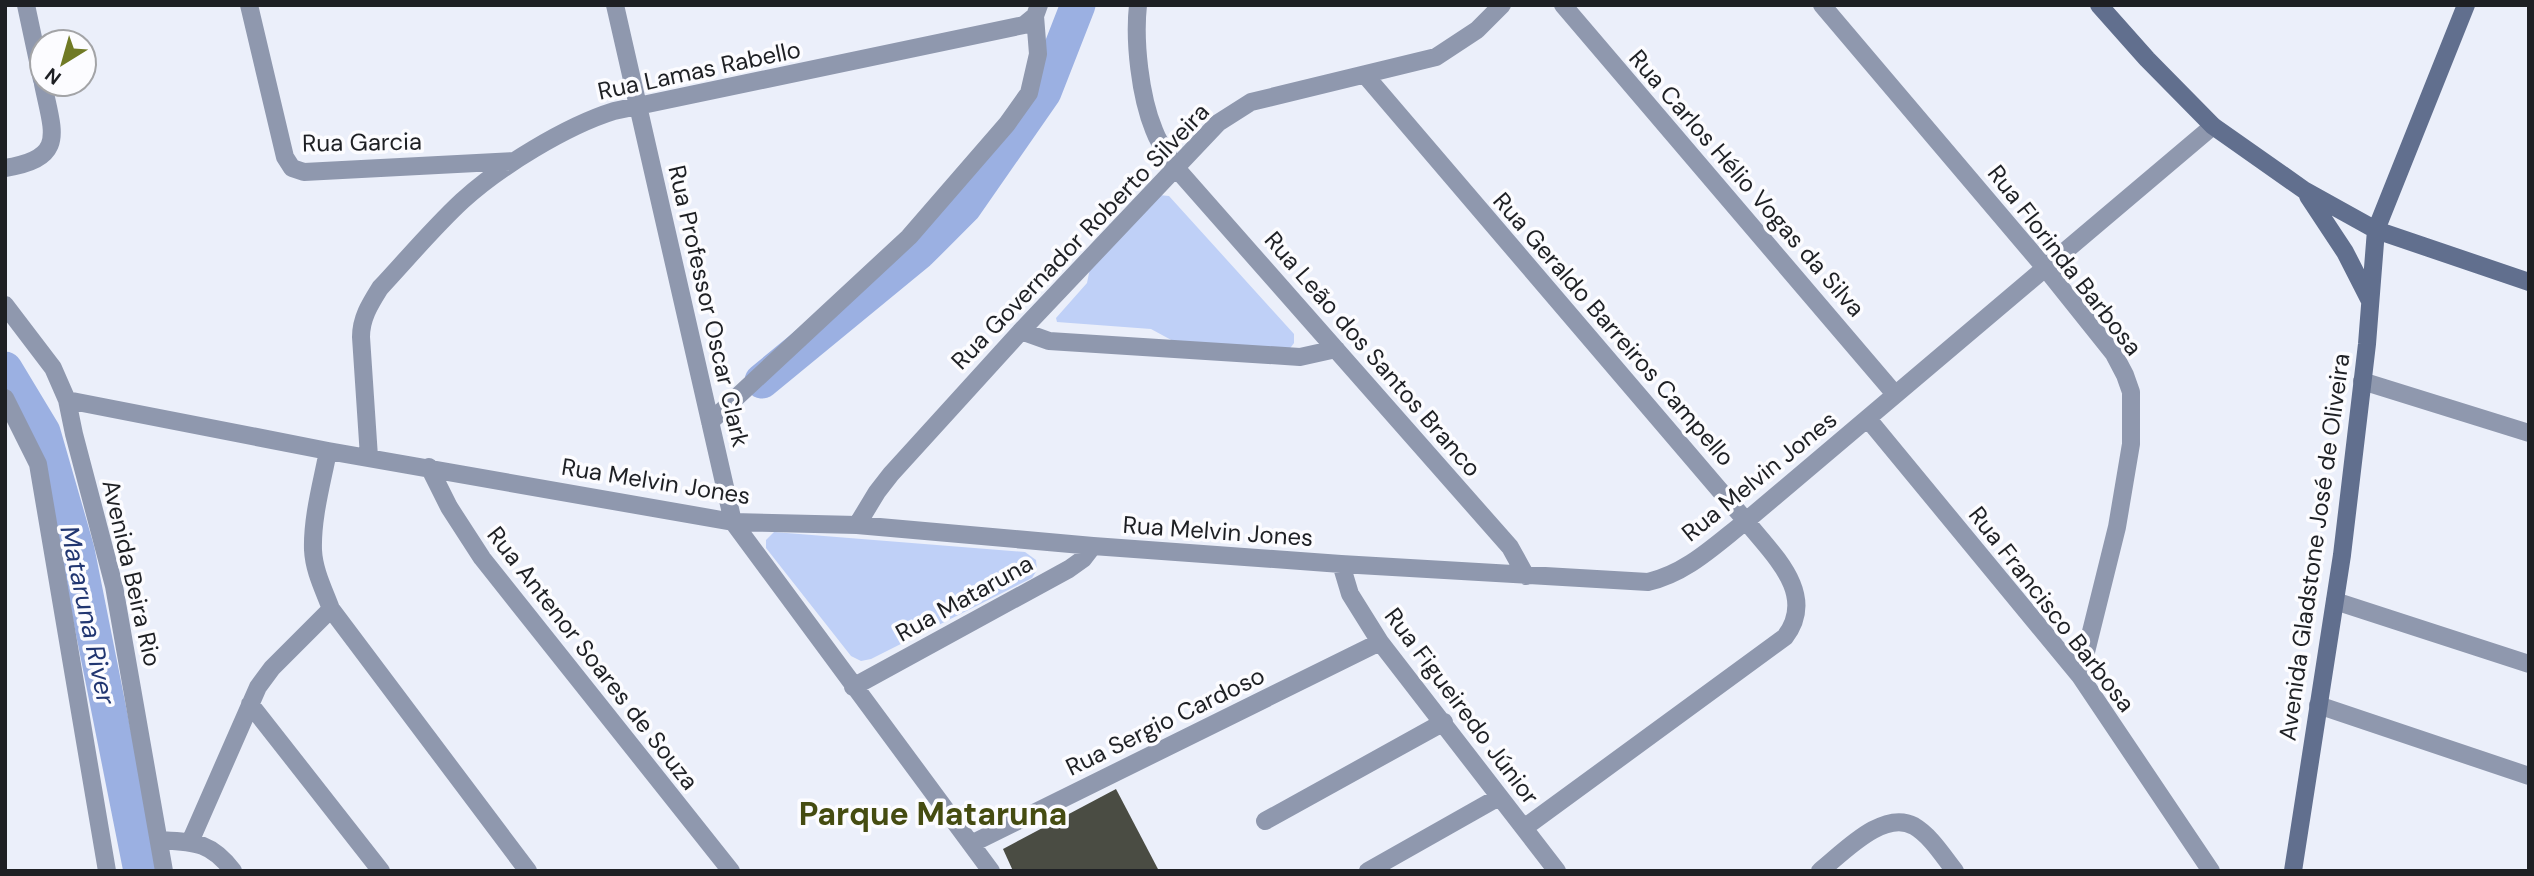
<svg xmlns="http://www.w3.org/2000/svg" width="2534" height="876" font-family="'DM Sans',sans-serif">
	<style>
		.green { fill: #bfd0f7 }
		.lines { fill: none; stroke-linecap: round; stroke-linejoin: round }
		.river { stroke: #9bb0e2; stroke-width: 35 }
		.building { fill: #4a4c43 }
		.street { stroke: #8f98ae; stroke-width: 18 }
		.secondary { stroke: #616f8e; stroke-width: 18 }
		.labels { text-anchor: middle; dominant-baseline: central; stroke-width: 7; stroke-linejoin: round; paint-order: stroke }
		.street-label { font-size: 24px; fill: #1e2024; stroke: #fcfcff }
		.water-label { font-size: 26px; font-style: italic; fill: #213671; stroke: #fcfcff }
		.district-label { font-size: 32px; font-weight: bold; fill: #454c11; stroke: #fcfcff }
	</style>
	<rect width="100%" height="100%" fill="#ebeffa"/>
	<!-- green -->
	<path class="green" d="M1159,195L1169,196L1294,334V343L1288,351L1175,342L1151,329L1057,322L1056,318L1087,283L1090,268Z
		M774,532L1025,552L1036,560L1037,570L1032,578L871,659L861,661L851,656L766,548V540Z"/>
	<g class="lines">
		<!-- river -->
		<path class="river" d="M5,369L43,432L77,550L141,871
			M762,381L919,252L964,207L1044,92L1078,5"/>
	</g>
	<!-- building -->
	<path class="building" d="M1116,789L1159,871H1013L1003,849Z"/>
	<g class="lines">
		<!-- street -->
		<path class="street" d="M26,5L42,80
			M249,5L285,157L292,168L304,172L514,161
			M615,5L733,522L991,871
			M1138,5C1134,41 1140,96 1154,130C1159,144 1168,156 1176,168L1510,547L1526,576
			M1563,5L1894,393
			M1822,5L2046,269L2114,354L2125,375L2131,392V444L2117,527L2080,676
			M1365,75L1746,521C1772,554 1818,594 1785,637L1524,828
			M5,168C67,158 53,133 43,84
			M5,305L53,368L67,400L74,434L114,586L164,871
			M1021,331L1049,341L1300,357L1336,349
			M2362,381L2529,433
			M5,398L38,464L107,871
			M67,400L328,451L733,522L857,525L1093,546L1341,564L1648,582C1687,573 1715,545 1746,521L2213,126
			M1868,419L2080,676L2211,871
			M710,422L909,237L1007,124L1029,93L1038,54L1035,16
			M328,451C322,483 312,517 313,550C314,571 324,590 331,609L528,871
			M369,457L361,337C361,318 370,304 380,288C407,259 433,228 462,201C499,167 566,126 614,111L1024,25L1035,16L1039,5
			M429,467L449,507L482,558L731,871
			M857,525L877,492L891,474L1021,331L1218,123L1251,102L1436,57L1477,30L1502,5
			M1341,564L1350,594L1380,642L1557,871
			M2335,601L2529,664
			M853,687L1069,569L1083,559L1093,546
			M250,704L381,871
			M2318,705L2529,776
			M1265,821L1444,722
			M160,840C195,842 211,842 233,871
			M190,842L258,687L272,668L331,609
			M971,844L1380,642
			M1368,871L1499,797
			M1820,871C1843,853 1883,809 1914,826C1931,836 1943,856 1955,871"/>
		<!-- secondary -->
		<path class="secondary" d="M2099,5L2147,59L2213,126L2304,190L2376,230L2529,282
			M2308,196L2345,252L2370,301
			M2293,871L2342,555L2367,344L2376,230L2466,5"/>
	</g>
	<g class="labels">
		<!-- street labels -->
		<g class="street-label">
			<text transform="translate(699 70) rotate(-12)">Rua Lamas Rabello</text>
			<text transform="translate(362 142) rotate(-1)">Rua Garcia</text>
			<text transform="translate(1747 183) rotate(49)">Rua Carlos Hélio Vogas da Silva</text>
			<text transform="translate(1080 236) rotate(-46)">Rua Governador Roberto Silveira</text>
			<text transform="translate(2065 260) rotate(52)">Rua Florinda Barbosa</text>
			<text transform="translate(709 306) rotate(77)">Rua Professor Oscar Clark</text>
			<text transform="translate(1614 329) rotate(49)">Rua Geraldo Barreiros Campello</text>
			<text transform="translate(1373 354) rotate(49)">Rua Leão dos Santos Branco</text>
			<text transform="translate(1759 476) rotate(-39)">Rua Melvin Jones</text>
			<text transform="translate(656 481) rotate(9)">Rua Melvin Jones</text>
			<text transform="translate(1218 531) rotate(4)">Rua Melvin Jones</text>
			<text transform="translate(2314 547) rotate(-82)">Avenida Gladstone José de Oliveira</text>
			<text transform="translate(132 573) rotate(77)">Avenida Beira Rio</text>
			<text transform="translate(964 598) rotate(-29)">Rua Mataruna</text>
			<text transform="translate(2052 609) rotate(52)">Rua Francisco Barbosa</text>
			<text transform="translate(593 658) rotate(52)">Rua Antenor Soares de Souza</text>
			<text transform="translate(1462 706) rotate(53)">Rua Figueiredo Júnior</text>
			<text transform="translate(1165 721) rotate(-26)">Rua Sergio Cardoso</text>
		</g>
		<!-- water labels -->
		<g class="water-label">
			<text transform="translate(88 615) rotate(78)">Mataruna River</text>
		</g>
		<!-- district labels -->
		<g class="district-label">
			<text x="933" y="814">Parque Mataruna</text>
		</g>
	</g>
	<!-- border -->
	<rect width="2534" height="876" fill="none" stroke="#1e2024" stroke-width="14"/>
	<!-- north arrow -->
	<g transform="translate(63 63) rotate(217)"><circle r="33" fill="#fcfcff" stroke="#a3a4a7" stroke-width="2"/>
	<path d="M0-5L12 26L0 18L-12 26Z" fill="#707a25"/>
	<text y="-10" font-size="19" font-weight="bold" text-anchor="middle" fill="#1e2024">N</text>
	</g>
</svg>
